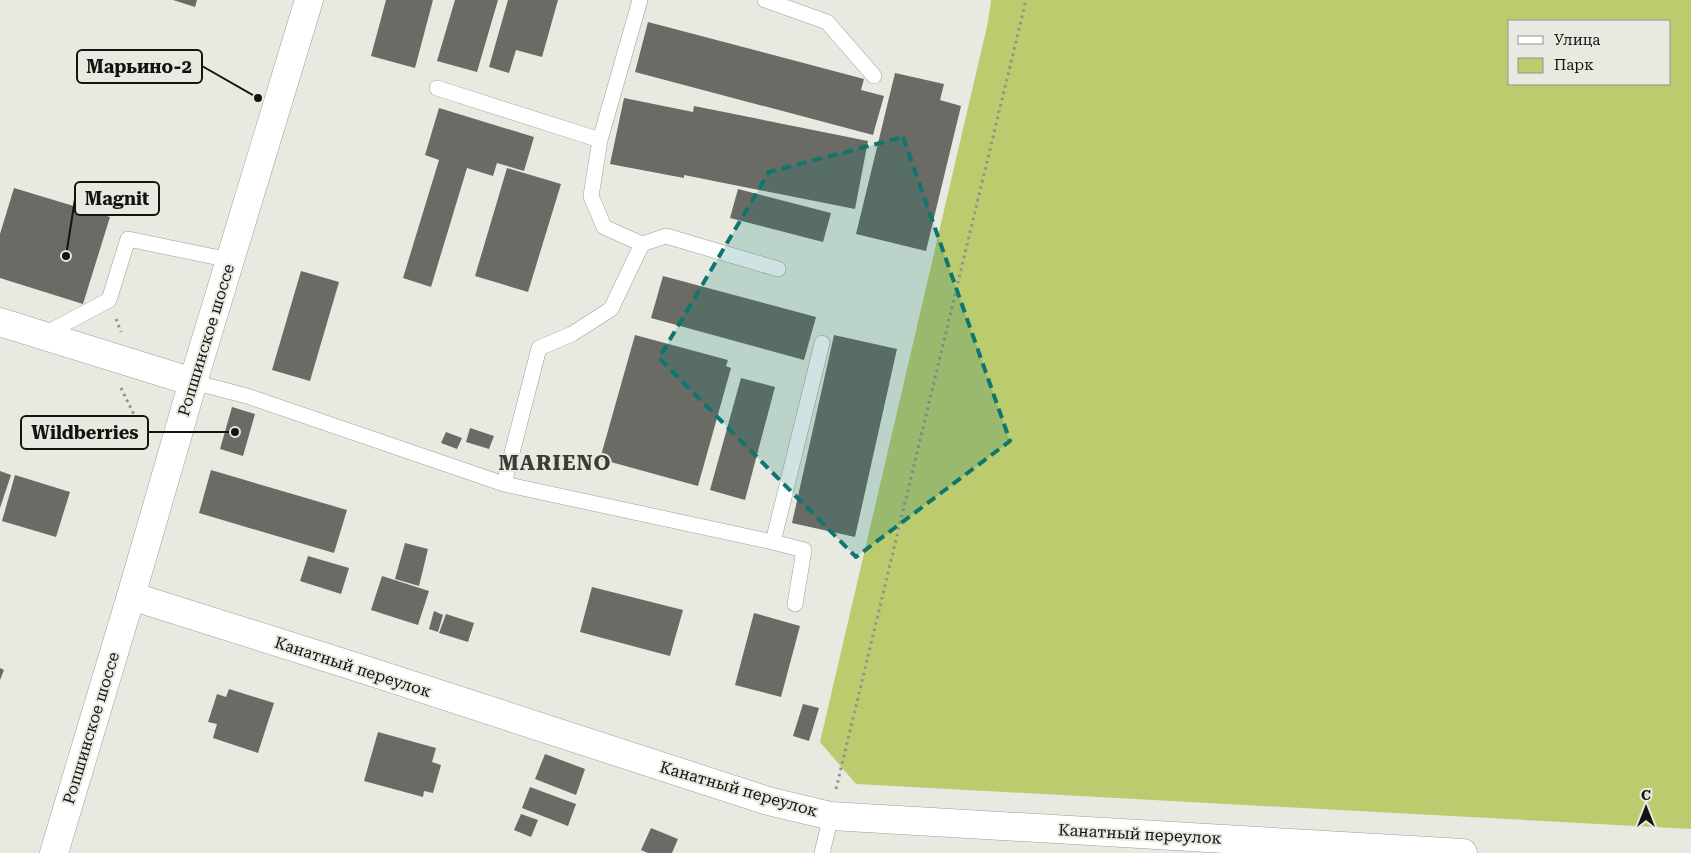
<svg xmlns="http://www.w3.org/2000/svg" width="1691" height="853" font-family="'Roboto Serif',serif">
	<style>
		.green { fill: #bccb6e; fill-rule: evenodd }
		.building { fill: #6a6b64 }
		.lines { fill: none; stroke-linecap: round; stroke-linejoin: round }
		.service-casing { stroke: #9d9f97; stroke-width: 16 }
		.minor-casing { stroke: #9d9f97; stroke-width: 29 }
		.tertiary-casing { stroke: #9d9f97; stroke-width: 29 }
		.secondary-casing { stroke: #9d9f97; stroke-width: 29 }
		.path { stroke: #91938d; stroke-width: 3; stroke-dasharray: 2.5 4; stroke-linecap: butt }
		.service { stroke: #fff; stroke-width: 15 }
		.minor { stroke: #fff; stroke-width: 28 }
		.tertiary { stroke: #fff; stroke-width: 28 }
		.secondary { stroke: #fff; stroke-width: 28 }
		.marked { fill: #0f766e; fill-opacity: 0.2; stroke: #0f766e; stroke-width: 4; stroke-dasharray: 10 6; stroke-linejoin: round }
		.labels { text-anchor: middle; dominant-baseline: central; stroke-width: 4; stroke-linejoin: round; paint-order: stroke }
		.street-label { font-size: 16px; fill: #131310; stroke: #e8eae2 }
		.district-label { font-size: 21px; font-weight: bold; letter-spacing: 1px; fill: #3a3c35; stroke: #e8eae2 }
		.leader { fill: none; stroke: #131310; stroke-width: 2 }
		.callout-dot { fill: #131310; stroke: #e8eae2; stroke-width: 2 }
		.callout { fill: #e8eae2; stroke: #131310; stroke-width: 2 }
		.callout-label { font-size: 18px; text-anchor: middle; font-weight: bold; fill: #131310 }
	</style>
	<rect width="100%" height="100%" fill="#e8eae2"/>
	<!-- green -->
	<path class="green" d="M991,0H1691V829L856,784L820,742L988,22ZM1510,21H1670V84H1510Z"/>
	<!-- building -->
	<path class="building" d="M173,0H197L195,7Z
		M386,0H433L415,68L371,56Z
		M455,0H498L477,72L437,61Z
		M508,0H558L542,57L516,50L509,73L489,67Z
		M648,22L864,79L861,90L884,96L873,135L635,72Z
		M895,73L944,84L940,100L961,106L926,251L856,234Z
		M624,98L693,112L694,106L868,141L855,209L684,175V178L610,164Z
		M439,108L534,137L524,171L497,163L493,176L467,168L431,287L403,278L439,160L425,155Z
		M507,168L561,184L528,292L475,276Z
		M14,188L110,217L83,304L0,278V234Z
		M738,189L831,213L823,242L730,218Z
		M301,271L339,282L310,381L272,370Z
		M663,276L816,317L804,360L651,318Z
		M635,335L728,360L726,366L731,368L698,486L600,459Z
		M834,335L897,349L855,537L792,523Z
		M741,378L775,387L745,500L710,490Z
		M232,407L255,414L243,456L220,449Z
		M470,428L494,436L489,449L466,442Z
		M446,432L462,438L457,449L441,443Z
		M211,470L347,510L334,553L199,513Z
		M0,471L11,475L0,508Z
		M15,475L70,492L56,537L2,521Z
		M405,543L428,549L419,586L395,579Z
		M308,556L349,568L341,594L300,581Z
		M382,576L429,591L418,625L371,610Z
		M592,587L683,610L670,656L580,632Z
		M434,611L443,615L438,632L429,629Z
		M754,613L800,626L781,697L735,685Z
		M446,614L474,623L468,642L439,633Z
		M0,668L4,670L0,680Z
		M229,689L274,703L258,753L213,738L217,724L208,722L217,694L226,697Z
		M803,704L819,708L809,741L793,736Z
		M378,732L436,748L432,762L441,765L433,793L424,791L423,797L364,781Z
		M545,754L585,769L576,795L535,779Z
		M530,787L576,804L568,826L522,808Z
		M521,814L538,820L531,837L514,830Z
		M651,828L678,839L672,853H648L641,850Z"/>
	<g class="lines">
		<defs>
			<path id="service" d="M640,0L600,140L591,196L604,227L642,244
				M765,0L827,22L874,76
				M437,88L600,140
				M43,335L109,300L128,239L230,260
				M193,382L247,396L504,484L773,542L804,550L795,604
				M504,484L539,348L572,334L611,309L642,244L666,236L778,269
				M773,542L822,343
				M822,853L831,816"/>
			<path id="minor" d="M131,596L350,665L768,801L831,816L1463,853"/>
			<path id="tertiary" d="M0,322L193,382"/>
			<path id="secondary" d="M54,853L131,596L193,382L309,0"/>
		</defs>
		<!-- service casing -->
		<use href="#service" class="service-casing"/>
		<!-- minor casing -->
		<use href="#minor" class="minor-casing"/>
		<!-- tertiary casing -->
		<use href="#tertiary" class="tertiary-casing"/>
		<!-- secondary casing -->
		<use href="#secondary" class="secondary-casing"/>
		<!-- path -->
		<path class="path" d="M116,319L121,332
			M121,388L147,441
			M836,789L1026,0"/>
		<!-- service -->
		<use href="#service" class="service"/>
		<!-- minor -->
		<use href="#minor" class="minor"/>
		<!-- tertiary -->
		<use href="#tertiary" class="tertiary"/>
		<!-- secondary -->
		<use href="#secondary" class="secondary"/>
	</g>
	<!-- marked area -->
	<path class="marked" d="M903,137L1010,441L856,557L659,358L769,172Z"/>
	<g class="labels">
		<!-- street labels -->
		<g class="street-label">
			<text transform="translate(206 340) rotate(-73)">Ропшинское шоссе</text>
			<text transform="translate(353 667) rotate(18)">Канатный переулок</text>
			<text transform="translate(91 728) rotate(-73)">Ропшинское шоссе</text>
			<text transform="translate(739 789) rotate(16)">Канатный переулок</text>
			<text transform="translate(1140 834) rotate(3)">Канатный переулок</text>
		</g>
		<!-- district labels -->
		<g class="district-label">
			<text x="555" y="463">MARIENO</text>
		</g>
	</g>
	<!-- callouts -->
	<path class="leader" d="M258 98L202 66M66 256L75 199M235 432L148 432"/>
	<g class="callout-dot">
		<circle cx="258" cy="98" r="5"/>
		<circle cx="66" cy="256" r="5"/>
		<circle cx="235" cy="432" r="5"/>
	</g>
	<g class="callout">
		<rect x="77" y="50" width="125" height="33" rx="5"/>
		<rect x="75" y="182" width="84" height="33" rx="5"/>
		<rect x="21" y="416" width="127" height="33" rx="5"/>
	</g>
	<g class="callout-label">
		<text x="139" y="73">Марьино-2</text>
		<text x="117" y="205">Magnit</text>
		<text x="85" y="439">Wildberries</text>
	</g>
	<!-- legend -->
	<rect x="1508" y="20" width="162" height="65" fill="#e8eae2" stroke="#93948e"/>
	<rect x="1518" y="36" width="25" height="8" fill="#ffffff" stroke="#93948e"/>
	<text x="1554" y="45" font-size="15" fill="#131310">Улица</text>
	<rect x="1518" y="58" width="25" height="15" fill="#bccb6e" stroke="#93948e"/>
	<text x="1554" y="70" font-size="15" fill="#131310">Парк</text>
	<!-- north arrow -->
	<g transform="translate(1646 808)" stroke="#e8eae2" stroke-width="4" paint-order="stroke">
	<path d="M0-4L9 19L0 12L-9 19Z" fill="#131310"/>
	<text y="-8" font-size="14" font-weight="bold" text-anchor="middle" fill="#131310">С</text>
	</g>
</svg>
